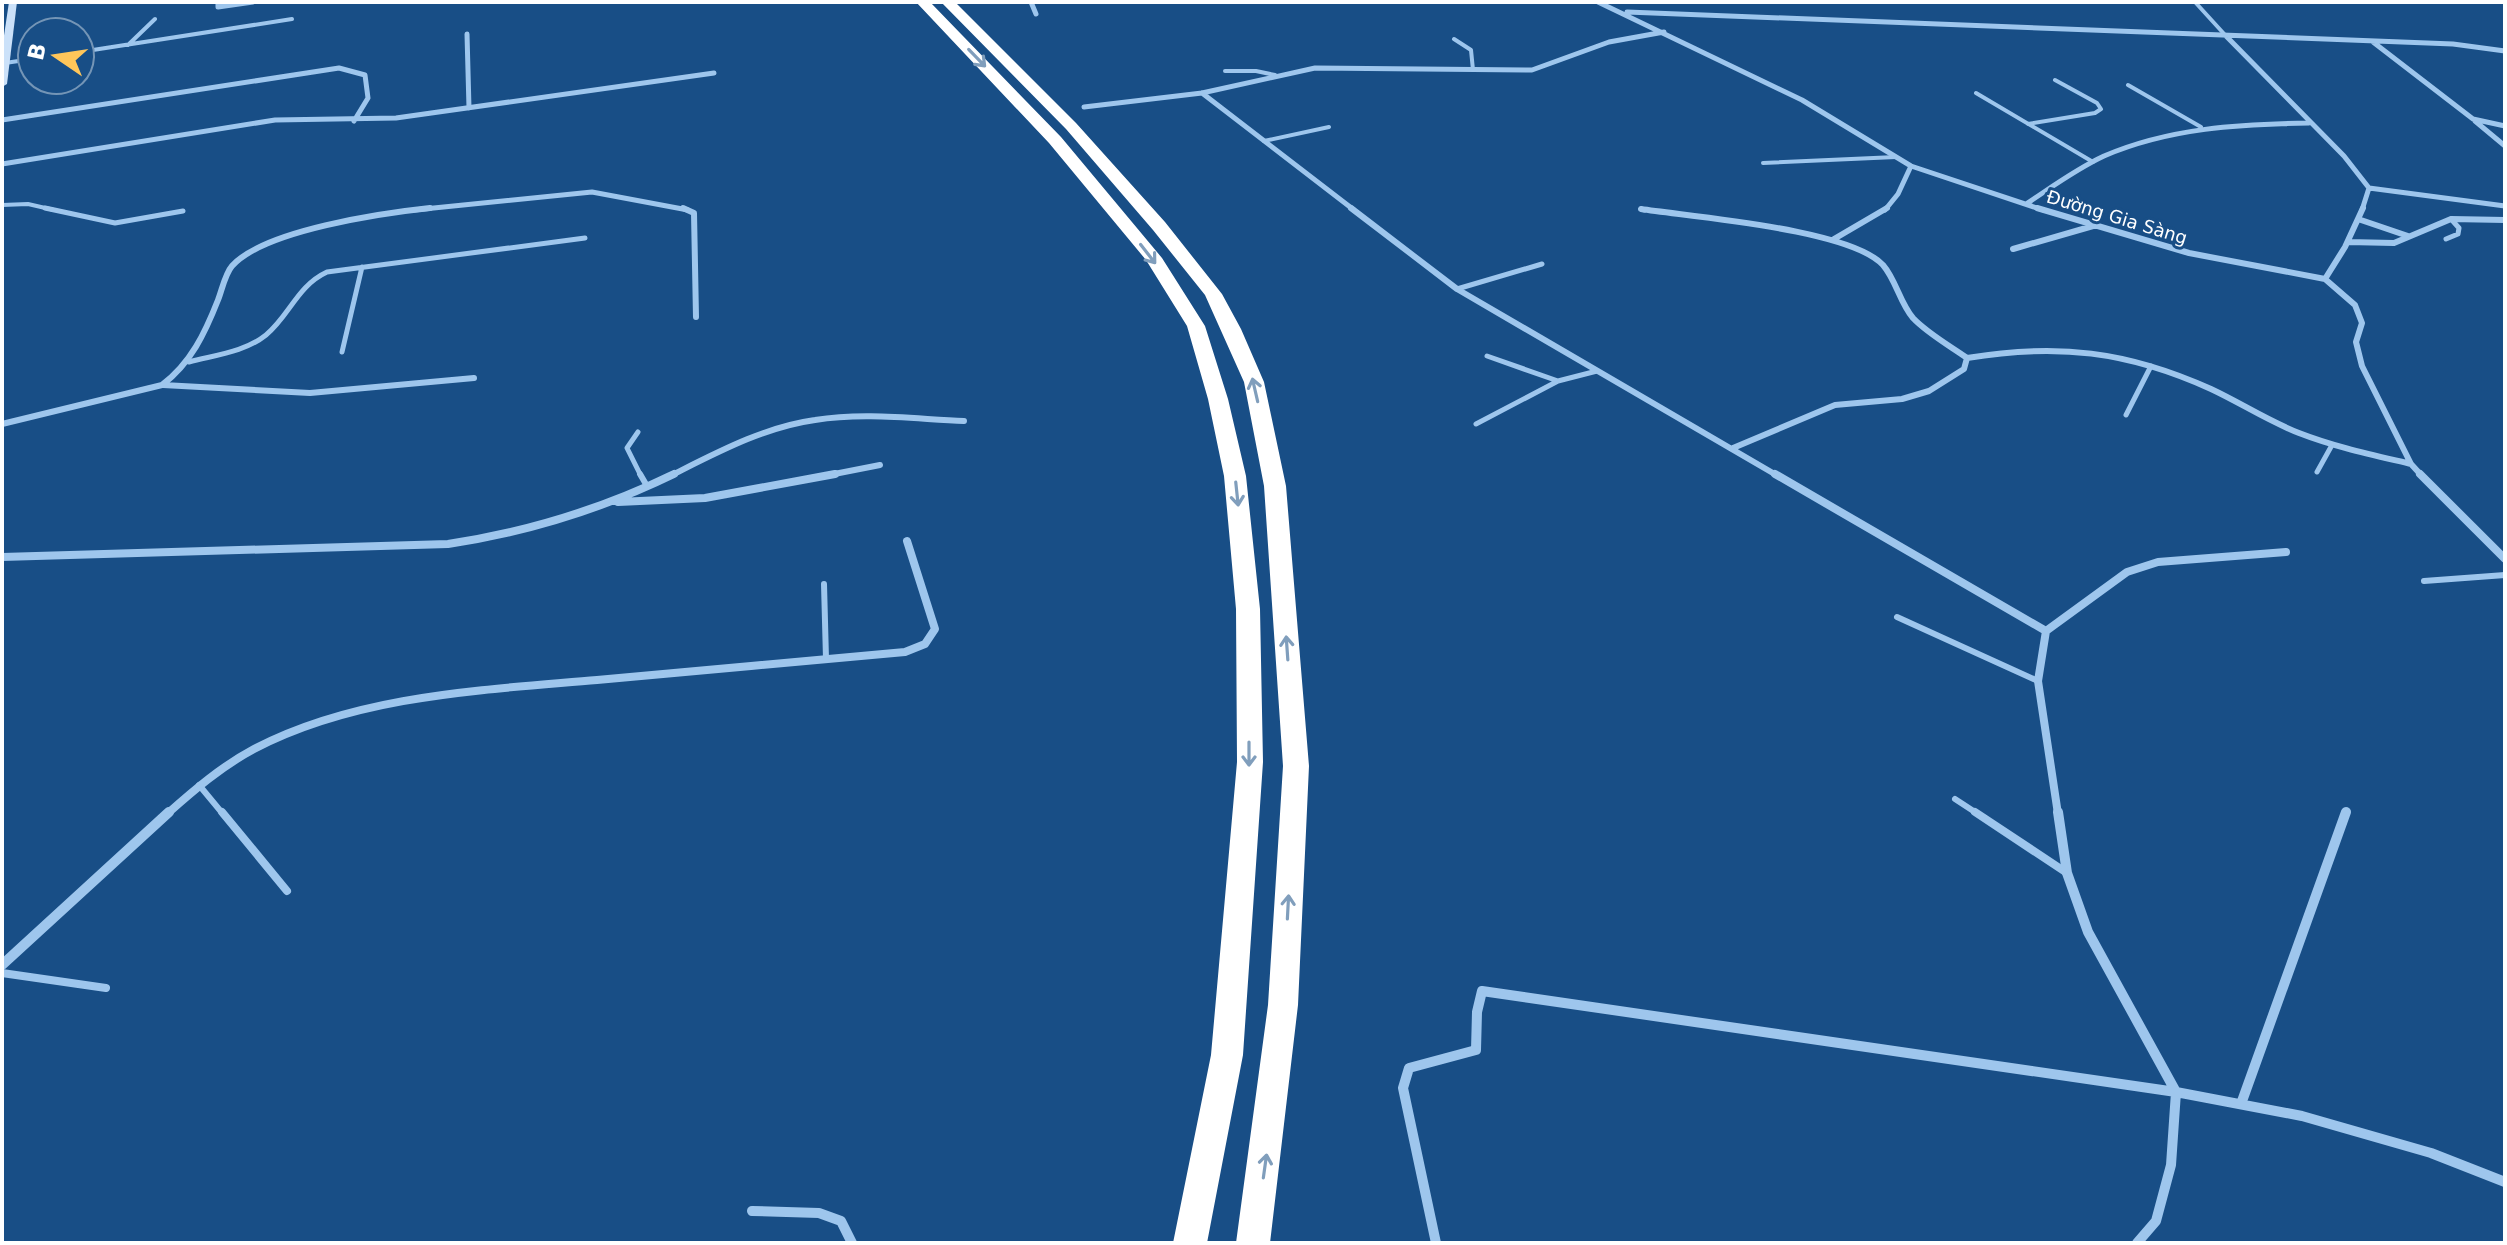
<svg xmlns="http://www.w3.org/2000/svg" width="2507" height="1245" font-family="'DejaVu Sans',sans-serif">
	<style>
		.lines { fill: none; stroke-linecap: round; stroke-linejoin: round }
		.lane-far3 { stroke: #9ec6ed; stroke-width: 4 }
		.lane-far2 { stroke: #9ec6ed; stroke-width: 5 }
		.lane-far1 { stroke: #9ec6ed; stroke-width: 6 }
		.lane { stroke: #9ec6ed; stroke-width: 8 }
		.street-far3 { stroke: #9ec6ed; stroke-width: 5 }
		.street-far2 { stroke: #9ec6ed; stroke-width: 6 }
		.street-far1 { stroke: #9ec6ed; stroke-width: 8 }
		.street { stroke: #9ec6ed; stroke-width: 10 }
		.secondary { fill: #cbe1f9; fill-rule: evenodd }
		.highway { fill: #fff; fill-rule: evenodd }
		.oneway { stroke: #809ebc }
		.labels { text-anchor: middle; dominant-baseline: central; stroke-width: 6; stroke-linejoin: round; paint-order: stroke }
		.far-street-label { font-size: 18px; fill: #fff; stroke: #184e86 }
	</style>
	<rect width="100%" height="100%" fill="#184e86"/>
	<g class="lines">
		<!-- lane-far3 -->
		<path class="lane-far3" d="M2195,2L2226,36
			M1454,39L1471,50L1473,70
			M128,45L155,19
			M80,52L292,19
			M5,63L32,59
			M1225,71H1256L1275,75
			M2128,85L2201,127
			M1976,93L2093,162
			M2028,124L2095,113L2101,109L2097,103L2055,80
			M1264,141L1329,127
			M1763,163L1896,157
			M2,205L28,204L54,210"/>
		<!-- lane-far2 -->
		<path class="lane-far2" d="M45,208L115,223L183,211
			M2446,239L2458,234L2459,228L2451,219
			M1457,289L1542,264
			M342,352L362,267
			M1487,356L1558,381
			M189,362C215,355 245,352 266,335C290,315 297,286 327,272L585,238
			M2126,415L2151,366
			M1476,424L1558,381L1597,371
			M638,432L627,448L641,476
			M2317,472L2332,445"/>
		<!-- lane-far1 -->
		<path class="lane-far1" d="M640,474L647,486
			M2424,581L2505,575
			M824,584L826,659
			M1897,617L2038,681
			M199,785L223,814
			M1955,799L1978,814"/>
		<!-- lane -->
		<path class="lane" d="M222,812L287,891
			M1975,812L2067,873
			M2,973L106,988"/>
		<!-- street-far3 -->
		<path class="street-far3" d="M218,2V7L253,2
			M1031,2L1036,14
			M1598,2L1802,100L1911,166L2043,210
			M1627,12L2453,44L2505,51
			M467,34L469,108
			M2226,36L2344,156L2369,188L2362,210
			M2373,42L2473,119L2505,126
			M1202,93L1354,210
			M1084,107L1202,93L1315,68L1532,70L1609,42L1664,32
			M2,120L339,68L365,75L368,98L354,121
			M2475,121L2505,146
			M2,164L275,120L396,118L714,73
			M2369,188L2505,206
			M2026,204C2052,187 2076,169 2104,156C2169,128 2240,124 2309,123
			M1641,209L1645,210
			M414,210L592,192L688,210
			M1885,210L1898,194L1911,166"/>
		<!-- street-far2 -->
		<path class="street-far2" d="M683,208L694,213L696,317
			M1351,208L1457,289L1778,476
			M2037,208L2189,253L2325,279L2355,305L2362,323L2356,342L2362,366L2411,464L2422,476
			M1641,209C1693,217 1850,229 1883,265C1896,280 1900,303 1913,318C1927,333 1950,346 1967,358L1964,369L1929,391L1902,399L1835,405L1733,448
			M2358,219L2408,236
			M1834,239L1887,208
			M2348,242L2394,243L2451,219L2505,220
			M2013,249L2093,226
			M2325,279L2345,247L2363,208
			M1967,358C2057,343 2127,351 2211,389C2241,403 2268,421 2299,433C2335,447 2373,455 2411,464
			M163,385L310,393L474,378
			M2,424L162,385C191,363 205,333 218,300C222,290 225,274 232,266C264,230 383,213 430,208
			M670,476C716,453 764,427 815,420C864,412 915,419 964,421
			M824,476L880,465"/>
		<!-- street-far1 -->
		<path class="street-far1" d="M1775,474L2046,631
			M2420,474L2505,559
			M618,502L705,498L835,474
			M2,557L448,544C528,532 602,509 674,474
			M167,814C194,790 222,766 254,749C357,695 483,690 597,680C700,671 802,661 905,652L925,644L935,629L907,541
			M2058,814L2038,681L2046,631L2127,572L2158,562L2286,552"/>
		<!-- street -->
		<path class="street" d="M2058,812L2067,873L2088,932L2176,1092L2171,1165L2156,1221L2137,1243
			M2,965L169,812
			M2241,1104L2346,812
			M752,1211L819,1213L841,1221L852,1243
			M1436,1243L1403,1088L1409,1068L1476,1050L1477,1012L1482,991L2176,1092L2302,1116L2431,1153L2505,1182"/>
		<!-- secondary -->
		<path class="secondary" d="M9,2H17L7,84L2,87V49Z"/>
		<!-- highway -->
		<path class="highway" d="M916,2H930L1061,137L1162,258L1205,326L1228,399L1246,476L1260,609L1263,762L1243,1055L1207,1243H1173L1211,1055L1237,762L1236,609L1224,476L1208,399L1187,326L1146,260L1049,143Z
			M941,2H955L1076,123L1165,222L1222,294L1241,329L1264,382L1286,486L1309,766L1298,1005L1270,1243H1236L1268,1005L1283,766L1264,486L1244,382L1205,295L1153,230L1066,129Z"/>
	</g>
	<!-- one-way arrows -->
	<defs><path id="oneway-shaft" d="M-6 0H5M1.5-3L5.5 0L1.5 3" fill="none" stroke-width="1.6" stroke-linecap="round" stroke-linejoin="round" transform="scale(2)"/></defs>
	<g class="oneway">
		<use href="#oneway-shaft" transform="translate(977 58) rotate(46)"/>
		<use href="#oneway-shaft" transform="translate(1148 254) rotate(52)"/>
		<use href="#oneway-shaft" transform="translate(1255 390) rotate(-103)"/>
		<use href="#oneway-shaft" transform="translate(1237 494) rotate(84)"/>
		<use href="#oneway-shaft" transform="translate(1287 648) rotate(-94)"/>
		<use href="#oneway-shaft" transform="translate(1249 754) rotate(90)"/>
		<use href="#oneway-shaft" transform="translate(1288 907) rotate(-87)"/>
		<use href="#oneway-shaft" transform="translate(1265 1166) rotate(-82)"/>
	</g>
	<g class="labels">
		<!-- far-street labels -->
		<g class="far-street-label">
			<text transform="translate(2117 217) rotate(17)">Đường Gia Sàng</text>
		</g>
	</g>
	<!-- border -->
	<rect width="2507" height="1245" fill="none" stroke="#ffffff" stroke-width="8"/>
	<!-- north arrow -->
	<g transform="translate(56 56) rotate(283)"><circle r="38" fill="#184e86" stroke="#7495b6" stroke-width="2"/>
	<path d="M0-6L14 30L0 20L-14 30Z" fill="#ffc65a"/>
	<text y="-12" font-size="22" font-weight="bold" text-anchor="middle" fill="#ffffff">B</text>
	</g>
</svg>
